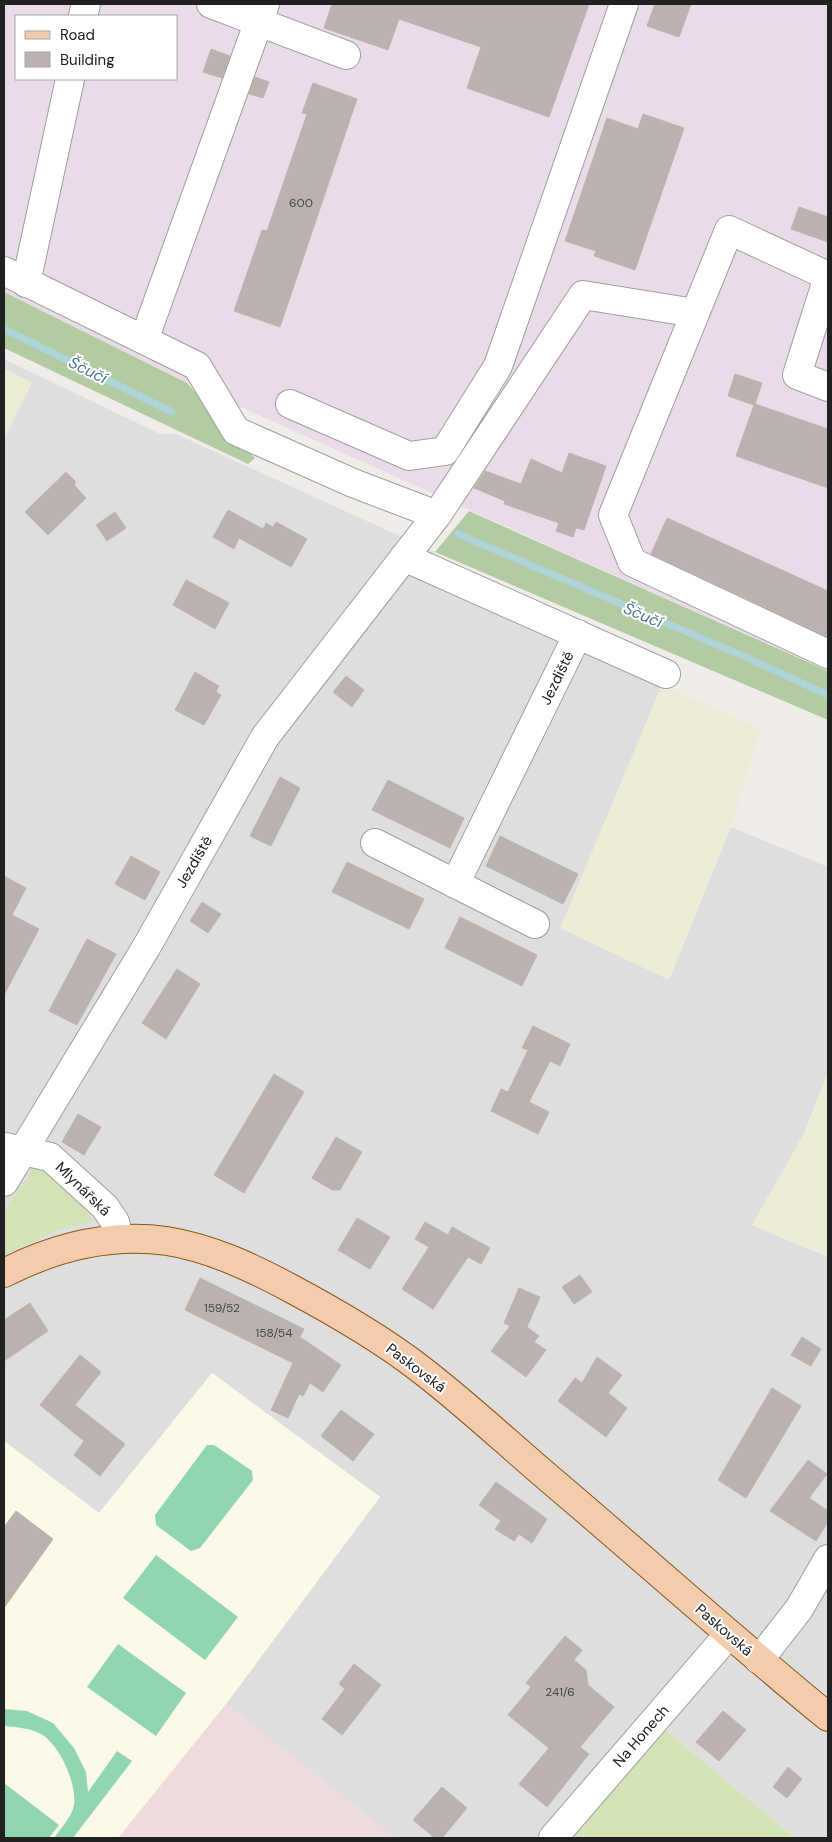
<svg xmlns="http://www.w3.org/2000/svg" width="832" height="1842" font-family="'DM Sans',sans-serif">
	<style>
		.residential { fill: #dfdede }
		.commercial { fill: #efdadc }
		.industrial { fill: #e9dce8; fill-rule: evenodd }
		.education { fill: #fcf9e6 }
		.farmland { fill: #edecd7 }
		.grass { fill: #d2e4b5 }
		.forest { fill: #b3cba2 }
		.pitch { fill: #90d6b3 }
		.lines { fill: none; stroke-linecap: round; stroke-linejoin: round }
		.stream { stroke: #aed4d9; stroke-width: 7 }
		.building { fill: #bab2af; stroke: #c1b3ad }
		.minor-casing { stroke: #9e9e9e; stroke-width: 30 }
		.major-casing { stroke: #8d5611; stroke-width: 30 }
		.minor { stroke: #fff; stroke-width: 28 }
		.major { stroke: #f2ccac; stroke-width: 28 }
		.labels { text-anchor: middle; dominant-baseline: central; stroke-width: 4; stroke-linejoin: round; paint-order: stroke }
		.number-label { font-size: 12px; fill: #474544 }
		.street-label { font-size: 15px; fill: #212121; stroke: #fff }
		.water-label { font-size: 16px; font-style: italic; fill: #4c7790; stroke: #fff }
	</style>
	<rect width="100%" height="100%" fill="#f0ede9"/>
	<!-- residential -->
	<path class="residential" d="M4,359L160,434H176L435,552L419,576L662,685L561,928L669,979L731,827L828,867V1072L804,1134L752,1225L828,1257V1838H795L664,1729L564,1838H395L226,1704L380,1497L212,1373L99,1513L4,1441Z"/>
	<!-- commercial -->
	<path class="commercial" d="M226,1704L395,1838H118Z"/>
	<!-- industrial -->
	<path class="industrial" d="M4,4H828V671L187,383L4,292ZM16,16H176V79H16Z"/>
	<!-- education -->
	<path class="education" d="M212,1373L380,1497L226,1704L118,1838H4V1441L99,1513Z"/>
	<!-- farmland -->
	<path class="farmland" d="M4,368L32,383L4,440Z
		M662,685L761,729L731,827L669,980L560,928Z
		M828,1072V1257L752,1225L804,1134Z"/>
	<!-- grass -->
	<path class="grass" d="M37,1163L88,1206L92,1221L56,1231L4,1255V1211Z
		M664,1729L795,1838H564Z"/>
	<!-- forest -->
	<path class="forest" d="M4,292L187,383L255,458L248,464L4,348Z
		M469,511L828,671V720L435,552Z"/>
	<!-- pitch -->
	<path class="pitch" d="M207,1445H214L252,1471L253,1480L200,1548L191,1551L156,1525L155,1515Z
		M156,1555L238,1617L205,1660L123,1598Z
		M118,1644L186,1693L156,1736L87,1687Z
		M4,1709L27,1711L53,1723L74,1748L86,1772L88,1792L117,1751L132,1761L73,1838H54C60,1829 72,1817 74,1805C77,1784 60,1745 41,1734C29,1728 17,1727 4,1726Z
		M4,1783L59,1825L49,1838H4Z"/>
	<g class="lines">
		<!-- stream -->
		<path class="stream" d="M4,329L172,412
			M458,534L750,659L828,695"/>
	</g>
	<!-- building -->
	<path class="building" d="M332,4H589L549,117L467,88L481,47L399,19L388,50L324,28Z
		M655,4H691L679,37L647,26Z
		M211,49L230,56L222,78L203,72Z
		M255,77L269,82L263,98L249,94Z
		M313,83L357,99L280,327L234,311L262,230L267,231L307,114L302,113Z
		M643,114L684,128L635,270L594,256L596,251L565,241L607,118L638,129Z
		M799,207L828,217V242L791,229Z
		M735,374L762,383L755,404L828,429V488L736,456L754,405L728,396Z
		M569,453L606,466L584,530L576,528L573,537L556,531L559,523L504,504L505,501L474,488L485,471L521,484L531,459L562,473Z
		M66,472L75,481V486L86,498L48,535L25,512Z
		M228,510L263,529L266,523L273,527L276,522L307,539L291,567L239,538L234,549L213,537Z
		M115,512L126,528L107,541L96,525Z
		M667,518L828,591V637L651,554Z
		M186,580L229,603L215,629L173,605Z
		M195,672L219,686L216,692L221,695L204,725L175,710Z
		M346,676L364,690L352,707L333,692Z
		M280,777L300,788L271,846L250,836Z
		M388,780L464,818L450,848L372,810Z
		M500,836L578,874L563,904L486,866Z
		M131,856L160,872L145,900L115,884Z
		M347,862L424,899L409,929L332,892Z
		M4,876L26,888L12,915L39,929L4,995Z
		M202,902L221,914L208,933L190,921Z
		M460,917L537,955L522,986L445,948Z
		M87,939L116,954L77,1025L49,1011Z
		M177,969L200,984L166,1039L142,1023Z
		M533,1026L570,1044L560,1066L550,1061L529,1102L549,1112L538,1134L491,1111L501,1089L508,1092L528,1050L522,1048Z
		M274,1074L304,1092L244,1193L214,1175Z
		M78,1114L101,1127L84,1155L62,1142Z
		M336,1137L362,1152L340,1190H332L312,1178Z
		M357,1218L390,1237L370,1269L338,1250Z
		M425,1222L448,1235L452,1227L490,1248L481,1264L468,1257L433,1309L402,1289L429,1247L415,1239Z
		M580,1275L592,1292L574,1304L562,1287Z
		M200,1278L304,1329L300,1337L341,1365L323,1392L310,1383L303,1396L299,1394L288,1418L271,1410L293,1363L185,1310Z
		M519,1288L540,1297L527,1327L539,1336L534,1342L546,1350L526,1377L491,1351L510,1326L504,1323Z
		M30,1303L48,1331L4,1361V1320Z
		M802,1337L821,1349L811,1366L791,1355Z
		M80,1355L101,1372L75,1405L125,1444L100,1476L74,1455L84,1441L40,1405Z
		M597,1357L622,1375L608,1393L627,1408L606,1437L558,1401L575,1378L582,1383Z
		M772,1388L801,1406L746,1498L718,1480Z
		M341,1410L374,1434L353,1461L321,1436Z
		M808,1460L827,1474L809,1498L828,1511V1522L816,1541L770,1511Z
		M496,1482L547,1519L532,1543L519,1534L514,1541L495,1529L501,1521L479,1505Z
		M16,1511L53,1539L4,1608V1527Z
		M565,1636L582,1650L574,1660L586,1670L588,1685L614,1707L580,1747L589,1754L547,1807L519,1784L549,1748L508,1715L531,1687L526,1683Z
		M354,1664L381,1685L342,1735L322,1719L345,1689L339,1684Z
		M723,1711L746,1730L719,1761L696,1742Z
		M788,1767L802,1779L787,1798L773,1787Z
		M442,1787L467,1808L442,1838H435L413,1820Z"/>
	<g class="lines">
		<defs>
			<path id="minor" d="M211,4L346,55
				M83,16L86,4
				M4,271L197,366L236,431L353,483L437,515
				M828,276L729,230L613,515L632,562L828,654
				M828,277L797,375L828,387
				M26,283L70,79
				M144,340L265,4
				M290,404L409,456L445,451L498,366L624,4
				M404,557L666,674
				M375,843L535,924
				M455,884L578,634
				M5,1147L50,1157L105,1207L115,1222L119,1238
				M4,1182L147,946L265,737L437,515L583,295L695,313
				M759,1660L799,1609L828,1559
				M553,1838L729,1634"/>
			<path id="major" d="M4,1273C55,1247 109,1233 167,1241C211,1248 253,1268 292,1289C335,1312 380,1338 419,1368C465,1403 507,1443 552,1481C644,1559 734,1640 828,1717"/>
		</defs>
		<!-- minor casing -->
		<use href="#minor" class="minor-casing"/>
		<!-- major casing -->
		<use href="#major" class="major-casing"/>
		<!-- minor -->
		<use href="#minor" class="minor"/>
		<!-- major -->
		<use href="#major" class="major"/>
	</g>
	<g class="labels">
		<!-- number labels -->
		<g class="number-label">
			<text x="301" y="203">600</text>
			<text x="222" y="1308">159/52</text>
			<text x="274" y="1333">158/54</text>
			<text x="560" y="1692">241/6</text>
		</g>
		<!-- street labels -->
		<g class="street-label">
			<text transform="translate(557 678) rotate(-64)">Jezdiště</text>
			<text transform="translate(194 862) rotate(-60)">Jezdiště</text>
			<text transform="translate(83 1189) rotate(44)">Mlynářská</text>
			<text transform="translate(416 1368) rotate(37)">Paskovská</text>
			<text transform="translate(724 1630) rotate(41)">Paskovská</text>
			<text transform="translate(641 1736) rotate(-49)">Na Honech</text>
		</g>
		<!-- water labels -->
		<g class="water-label">
			<text transform="translate(88 370) rotate(26)">Ščučí</text>
			<text transform="translate(643 615) rotate(23)">Ščučí</text>
		</g>
	</g>
	<!-- border -->
	<rect width="832" height="1842" fill="none" stroke="#212121" stroke-width="10"/>
	<!-- legend -->
	<rect x="15" y="15" width="162" height="65" fill="#ffffff" stroke="#a6a6a6"/>
	<rect x="25" y="31" width="25" height="8" fill="#f2ccac" stroke="#a6a6a6"/>
	<text x="60" y="40" font-size="15" fill="#212121">Road</text>
	<rect x="25" y="52" width="25" height="15" fill="#bab2af" stroke="#a6a6a6"/>
	<text x="60" y="65" font-size="15" fill="#212121">Building</text>
</svg>
